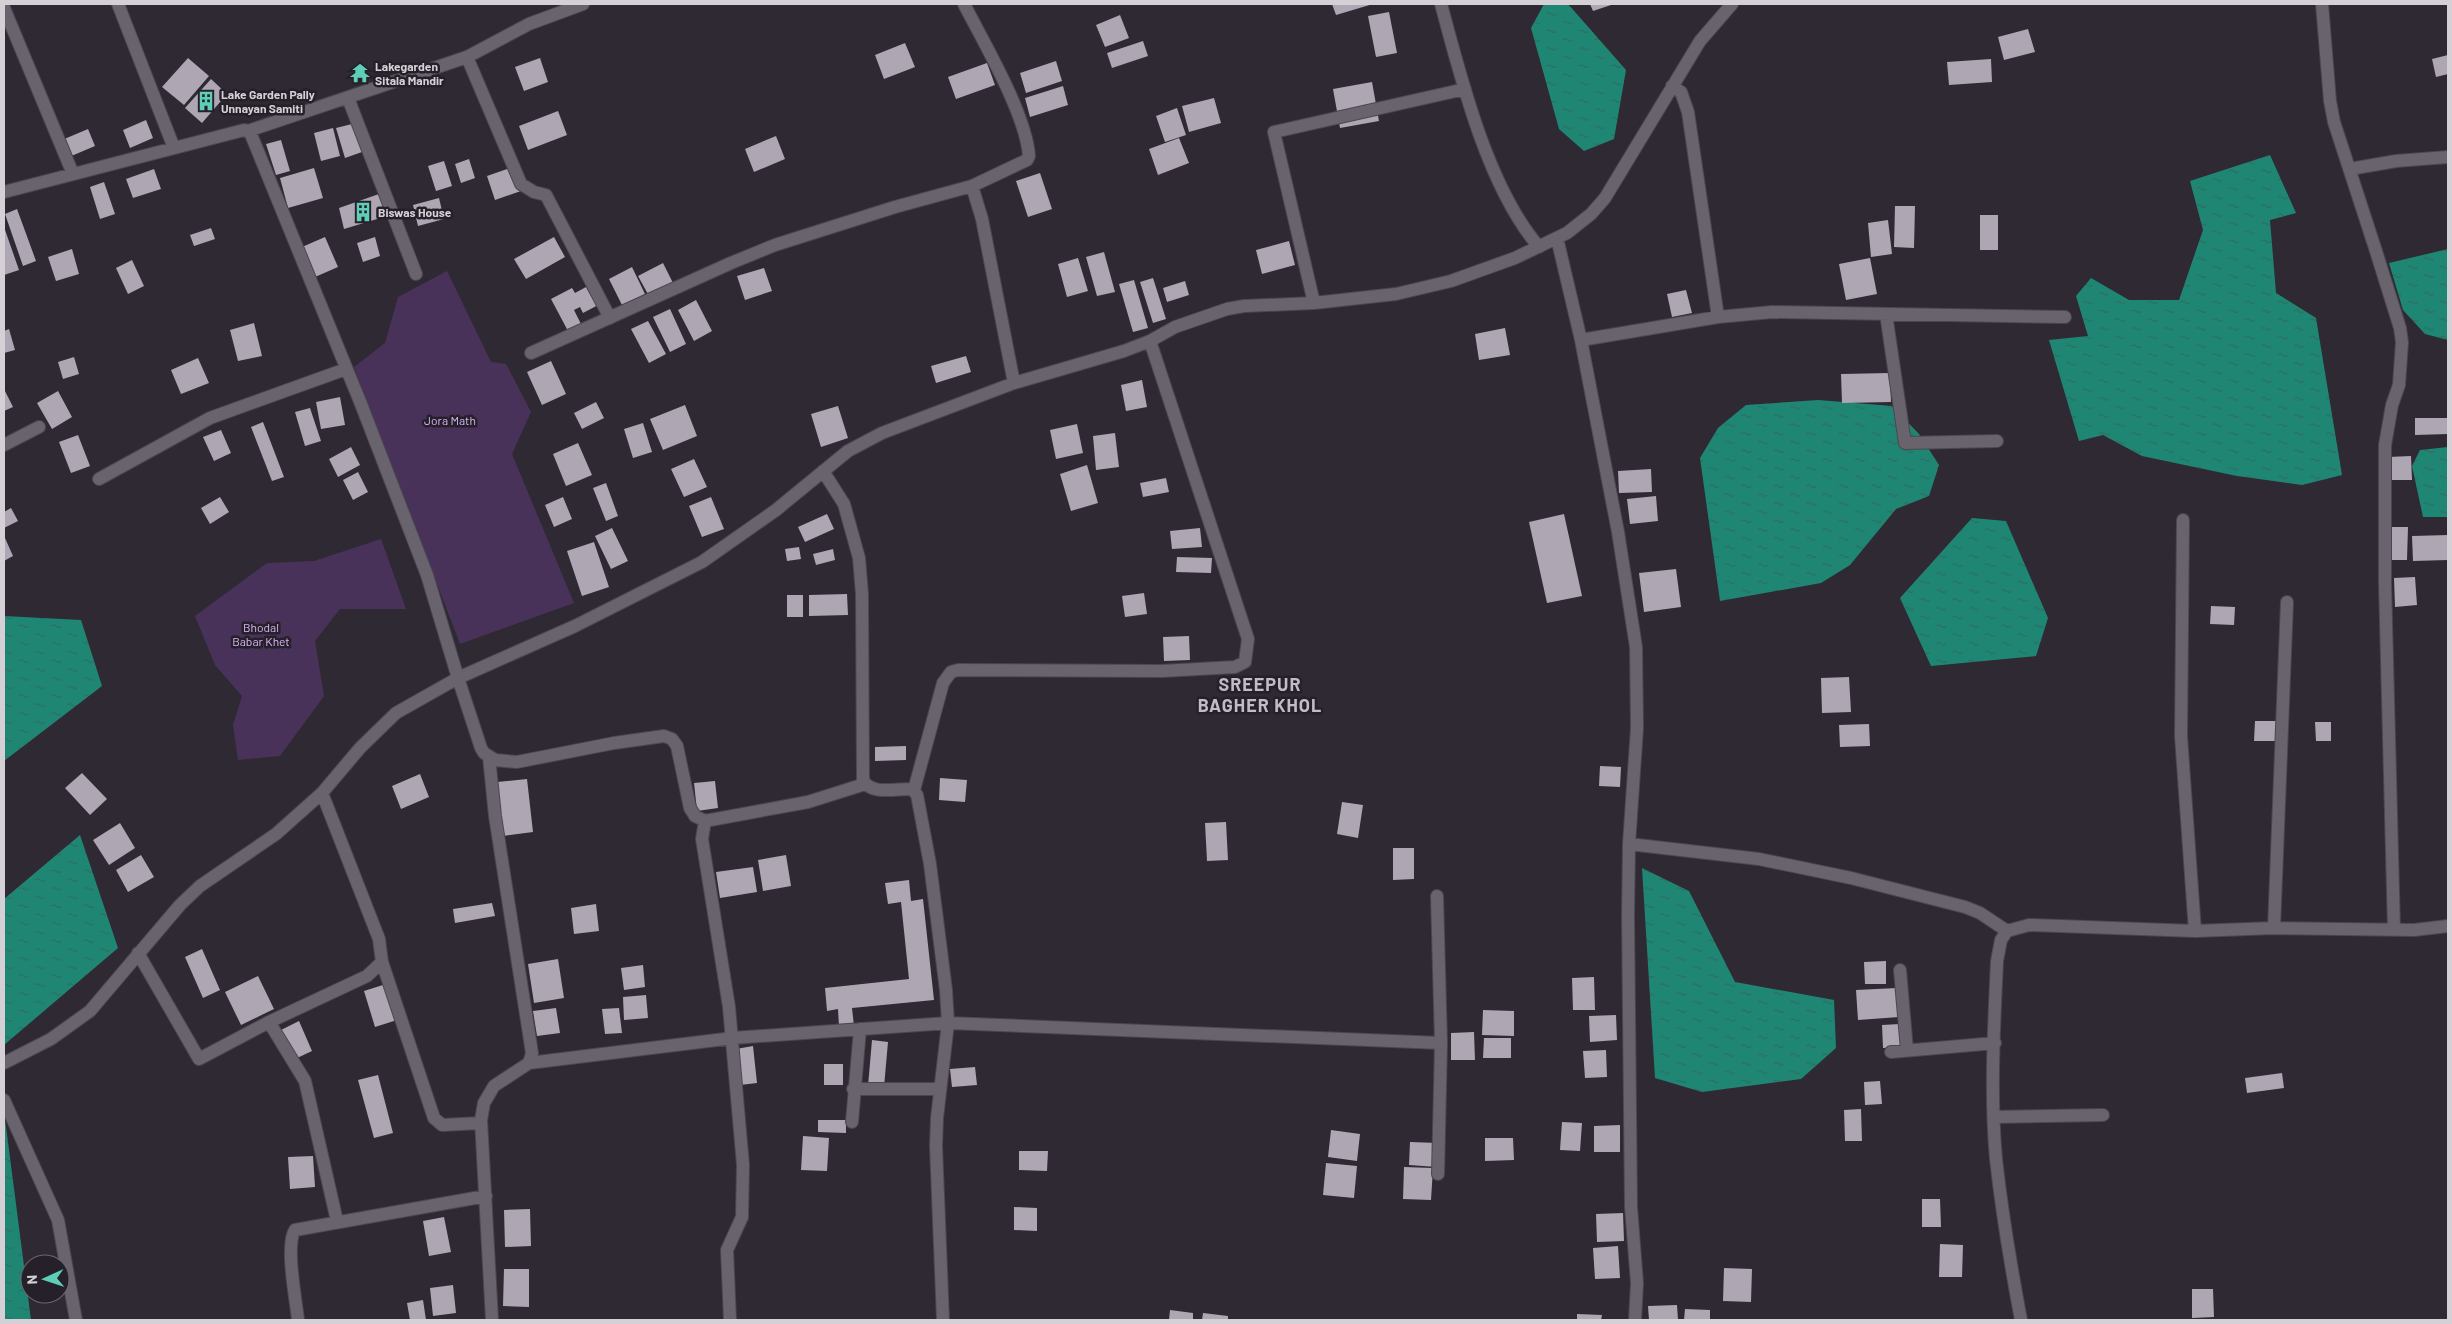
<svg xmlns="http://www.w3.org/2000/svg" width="2452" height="1324" font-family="Barlow,sans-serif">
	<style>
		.green { fill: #493259 }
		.water { fill: url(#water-ripples) }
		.building { fill: #aea7b3 }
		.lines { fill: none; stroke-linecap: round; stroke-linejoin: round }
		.street-casing { stroke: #4c474f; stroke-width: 14 }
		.street { stroke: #69636e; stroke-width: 12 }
		.labels { text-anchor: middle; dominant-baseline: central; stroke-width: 5; stroke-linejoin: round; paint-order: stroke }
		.poi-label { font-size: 12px; font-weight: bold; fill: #d4d0d6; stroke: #252029; text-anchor: start }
		.park-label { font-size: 12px; fill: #dcb6f8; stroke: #252029 }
		.district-label { font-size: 18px; font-weight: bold; letter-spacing: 1px; fill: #c3bcc8; stroke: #252029 }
	</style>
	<defs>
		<pattern id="water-ripples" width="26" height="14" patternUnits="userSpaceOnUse" patternTransform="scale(1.25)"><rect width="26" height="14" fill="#208674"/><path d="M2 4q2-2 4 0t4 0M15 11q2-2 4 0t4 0" fill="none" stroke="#2b6d62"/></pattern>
	</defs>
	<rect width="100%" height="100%" fill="#2f2933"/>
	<!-- green -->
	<path class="green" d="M447,271L491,362L506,364L531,412L512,454L574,603L460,644L354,367L385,343L398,297Z
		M381,539L406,609H340L315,641L324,696L280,756L238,760L233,725L242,696L215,665L195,616L267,563L314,561Z"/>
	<!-- water -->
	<path class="water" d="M1544,4H1568L1626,70L1614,139L1584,151L1559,129L1531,28Z
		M2270,155L2296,213L2270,220L2276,293L2316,318L2342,475L2302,485L2237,476L2142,456L2103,435L2079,441L2049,340L2088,336L2076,296L2091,278L2129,300H2179L2203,230L2190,181Z
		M2448,249V340L2425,334L2403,310L2389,263Z
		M1818,400L1892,406L1919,434L1939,465L1929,496L1896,509L1850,565L1821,583L1720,601L1700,458L1718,428L1746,405Z
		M2448,447V517H2423L2412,466L2420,450Z
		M1972,518L2006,521L2048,618L2036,656L1931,666L1900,598Z
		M4,616L81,620L102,686L4,761Z
		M80,835L118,948L4,1045V899Z
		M1642,868L1689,891L1735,982L1834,1000L1836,1048L1801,1079L1702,1092L1655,1078Z
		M4,1119H5L31,1320H4Z"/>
	<!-- building -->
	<path class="building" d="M1332,4H1373L1336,15Z
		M1590,4H1614L1593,11Z
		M1389,12L1397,53L1376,57L1368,16Z
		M1120,15L1129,38L1105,47L1096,25Z
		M2028,29L2035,52L2004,60L1998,37Z
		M1143,41L1148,56L1112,68L1107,53Z
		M905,43L915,67L884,79L875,55Z
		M2448,55V74L2436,77L2432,59Z
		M188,58L209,76L184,105L162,87Z
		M540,58L548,82L524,91L515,67Z
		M1991,59L1992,82L1949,85L1947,62Z
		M1056,61L1062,81L1026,93L1020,73Z
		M987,63L995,85L956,99L948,77Z
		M211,79L227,94L202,123L185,108Z
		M1372,82L1379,121L1340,128L1333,89Z
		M1063,86L1068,105L1030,117L1025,98Z
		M1214,98L1221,123L1189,132L1182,106Z
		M1177,108L1186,135L1165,142L1156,116Z
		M558,111L567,135L528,150L519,126Z
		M146,120L153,138L130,148L123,130Z
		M352,124L362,152L345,158L336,128Z
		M333,128L340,156L321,161L314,133Z
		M88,129L95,146L69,157L62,140Z
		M776,136L785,159L754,172L745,149Z
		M1179,138L1189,163L1158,175L1149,149Z
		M281,140L290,171L276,175L266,144Z
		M469,159L475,178L461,183L455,164Z
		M444,161L452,186L436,191L428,166Z
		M513,167L521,191L495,200L487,176Z
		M314,168L323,198L288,208L280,178Z
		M154,169L161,189L133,198L126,179Z
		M1040,173L1052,209L1028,217L1016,181Z
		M104,182L115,214L100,219L90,187Z
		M379,194L387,216L344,229L339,208Z
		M439,198L444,219L418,226L413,205Z
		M1895,206H1915L1914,248L1894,247Z
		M17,209L36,261L23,266L5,214Z
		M1980,215H1998V250H1980Z
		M1888,220L1892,254L1871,257L1868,223Z
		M4,227L19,270L4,275Z
		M211,228L215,239L194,246L190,235Z
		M325,237L338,267L315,277L302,247Z
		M375,237L380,256L363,262L357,243Z
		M554,237L565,257L526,279L514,259Z
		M1289,241L1295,265L1262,274L1256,250Z
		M72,249L79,274L56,281L48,257Z
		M1104,252L1115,292L1097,296L1086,257Z
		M1078,258L1088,291L1067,297L1058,264Z
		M1870,258L1877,294L1846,300L1839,264Z
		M132,260L144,286L128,294L116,268Z
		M663,263L673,283L649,296L638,276Z
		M632,267L645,294L622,305L609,279Z
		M764,268L772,291L745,300L737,276Z
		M1153,278L1166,319L1153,323L1140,282Z
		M1134,280L1148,328L1133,332L1119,284Z
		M1185,281L1189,295L1167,302L1163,288Z
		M586,287L591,296L597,293L602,303L583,313L580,307L574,310L581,324L568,331L551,299L572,288L575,293Z
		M1686,290L1692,313L1672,317L1667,294Z
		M696,300L712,331L694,341L678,310Z
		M670,309L686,344L670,352L653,317Z
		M648,321L666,354L649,363L631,329Z
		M254,323L262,356L238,361L230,330Z
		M1505,328L1510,355L1479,360L1475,334Z
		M9,329L15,350L4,353V331Z
		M966,356L971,372L936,383L931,366Z
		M74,357L79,374L63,379L58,362Z
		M198,358L209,383L181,394L171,370Z
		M551,361L566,394L542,405L527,372Z
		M1890,373L1891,402L1842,403L1841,374Z
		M1142,380L1147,407L1126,411L1121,385Z
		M4,389L13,407L4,411Z
		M58,391L72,417L52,429L37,403Z
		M340,397L345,425L321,429L316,402Z
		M596,402L604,418L582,429L574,413Z
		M685,405L697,436L663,450L650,419Z
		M838,406L848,438L821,447L811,414Z
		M310,408L321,441L305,446L295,412Z
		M2415,418H2448V434L2415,435Z
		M263,422L284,477L272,481L251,427Z
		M643,423L652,452L633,458L624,429Z
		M1077,424L1083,453L1056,459L1050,430Z
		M221,430L231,453L214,461L203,437Z
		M1115,433L1119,467L1096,470L1093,436Z
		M78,435L90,466L71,473L59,442Z
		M578,443L592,475L566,486L553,454Z
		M351,447L360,465L338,477L329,459Z
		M2411,456L2412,480H2389L2388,457Z
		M694,459L707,487L684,497L671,469Z
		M1087,465L1098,503L1071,511L1060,474Z
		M1651,469L1652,492L1619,493L1618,471Z
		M358,472L368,492L353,500L343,480Z
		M1166,478L1169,492L1143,497L1140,483Z
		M606,483L618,516L606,521L593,488Z
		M1656,496L1658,521L1630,524L1627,499Z
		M220,497L229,512L210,524L201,508Z
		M563,497L572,519L554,527L545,505Z
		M711,497L724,529L702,537L689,506Z
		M11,508L18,521L4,528V512Z
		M827,514L834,529L805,542L798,527Z
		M1564,514L1582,596L1547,603L1529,522Z
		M2391,527H2408L2407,560H2390Z
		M612,528L628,561L611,569L595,536Z
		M1200,528L1202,547L1172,549L1170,531Z
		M2448,535V560L2413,561L2412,536Z
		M5,538L13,556L4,561V539Z
		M594,542L609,587L582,596L567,551Z
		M799,547L801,559L787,561L785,549Z
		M833,549L835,560L816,565L813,554Z
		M1177,557L1212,558L1211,573L1176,572Z
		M1676,569L1681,607L1644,612L1639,573Z
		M2415,577L2417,605L2395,607L2394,578Z
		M1144,593L1147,614L1125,617L1122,596Z
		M847,594L848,615L809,616V595Z
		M787,595H803V617H787Z
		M2211,606L2235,607L2234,625L2210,624Z
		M1189,636L1190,660L1164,661L1163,637Z
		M1849,677L1851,712L1822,713L1821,678Z
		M2255,721H2280V741H2254Z
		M2315,722H2331V741H2316Z
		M1869,724L1870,746L1840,747L1839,725Z
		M906,746V760L875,761V747Z
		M1600,766L1621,767L1620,787L1599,786Z
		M82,773L107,799L90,815L65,788Z
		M420,774L429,797L401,809L392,786Z
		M940,778L967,780L965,802L939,800Z
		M527,779L533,832L503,836L497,782Z
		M715,781L718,808L697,811L694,783Z
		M1342,802L1363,805L1358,838L1337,834Z
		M1226,822L1228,860L1207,861L1205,823Z
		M120,823L135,848L109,865L93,840Z
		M1393,848H1414V879L1393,880Z
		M141,855L154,877L128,892L116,870Z
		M786,855L791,886L763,891L758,860Z
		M753,867L757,892L720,898L716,872Z
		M909,880L911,901L923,899L934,1000L852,1008L854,1026L839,1027L838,1009L827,1011L825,988L909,979L901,902L888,904L885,883Z
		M492,903L495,916L455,923L453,909Z
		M596,904L599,931L574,934L571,908Z
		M202,949L220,990L203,998L185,957Z
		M558,959L564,998L534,1003L528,964Z
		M1886,961V984H1865L1864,962Z
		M643,965L645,987L624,990L621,968Z
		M258,976L274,1009L241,1025L225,992Z
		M1594,977L1595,1010H1573L1572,978Z
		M386,984L397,1020L375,1027L364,991Z
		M1897,988L1899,1017L1858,1020L1856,990Z
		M646,995L648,1018L624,1020L623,997Z
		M556,1008L560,1033L537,1036L533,1011Z
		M619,1008L622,1033L605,1034L602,1009Z
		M1483,1010L1514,1011V1036L1482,1035Z
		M1616,1015L1617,1040L1590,1042L1589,1016Z
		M299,1021L312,1051L295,1059L281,1030Z
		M1900,1024L1901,1047L1883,1048L1882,1025Z
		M1474,1032L1475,1060H1451V1033Z
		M1484,1038H1511V1058H1483Z
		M872,1040L888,1042L884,1087L868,1086Z
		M753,1046L757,1083L740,1085L736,1049Z
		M1606,1050L1607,1077L1585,1078L1583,1051Z
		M824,1064H843V1085H824Z
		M975,1067L977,1085L952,1087L950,1069Z
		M2282,1073L2284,1088L2247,1093L2245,1078Z
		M378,1075L393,1133L374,1138L358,1080Z
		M1880,1081L1882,1104L1865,1105L1864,1082Z
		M1861,1109L1862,1141H1845L1844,1110Z
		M818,1120H846V1133L818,1132Z
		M1562,1122L1582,1123L1580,1151L1560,1150Z
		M1620,1125V1152H1594V1126Z
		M1331,1130L1360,1134L1357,1161L1328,1157Z
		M803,1136L829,1138L827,1171L801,1170Z
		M1485,1138H1513L1514,1160L1485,1161Z
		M1410,1142L1438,1143L1437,1167L1409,1165Z
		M1019,1151H1048L1047,1171L1019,1170Z
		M313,1156L315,1187L290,1189L288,1157Z
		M1326,1163L1357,1166L1354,1198L1323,1195Z
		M1404,1167L1433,1168L1431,1200L1403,1199Z
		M1922,1199H1940L1941,1227H1922Z
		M1014,1207L1037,1208V1231L1014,1230Z
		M530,1209L531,1246L505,1247L504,1210Z
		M1623,1213L1624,1241L1597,1242L1596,1214Z
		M444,1217L451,1252L429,1256L423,1221Z
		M1940,1244L1963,1245L1962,1277H1939Z
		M1618,1246L1620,1278L1595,1279L1593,1248Z
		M1724,1268L1752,1269L1751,1302L1723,1301Z
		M504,1269H529V1307L503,1306Z
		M453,1285L456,1313L433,1316L430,1288Z
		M2192,1289H2213L2214,1317L2192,1318Z
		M423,1300L426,1320H410L407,1303Z
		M1677,1305L1678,1320H1649L1648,1306Z
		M1685,1309L1710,1310V1320H1684Z
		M1170,1310L1193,1313V1320H1169Z
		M1203,1313L1228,1316V1320H1202Z
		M1577,1314L1602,1315L1601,1320H1577Z"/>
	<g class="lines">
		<defs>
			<path id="street" d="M118,4L174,148
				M1441,4C1461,79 1488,188 1539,247
				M2322,4L2330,101L2334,122L2375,248L2400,328L2402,342L2399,385L2392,405L2385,445V583L2394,930
				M4,8L73,174
				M467,57L521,184L534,192L546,195L610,318
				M1672,86L1681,92L1688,112L1718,317
				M348,98L416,274
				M248,131L467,57L529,24L583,4
				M2350,169L2396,161L2448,157
				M972,186L982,219L1014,383
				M4,192L244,130L250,132L361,404L427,575L458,678L396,713L360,748L322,793L276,834L200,886L180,905L90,1011L51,1039L4,1063
				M1557,238L1581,340L1618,532L1636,647L1637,728L1629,844L1628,915L1631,1207L1637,1283L1635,1320
				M1314,303L1274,132L1465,89
				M1886,314L1905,443L1997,441
				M1581,340L1718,317L1772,312L2065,317
				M531,353L731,263L775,245L895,207L972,186L1027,160L1029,156C1026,114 984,43 964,4
				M4,445L39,427
				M823,471L844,504L859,558L862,594L863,780C871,796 898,788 912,789L917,795L930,864L946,990L948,1023L937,1118L936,1146L943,1320
				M99,479L210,418L346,369
				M2183,520L2181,736L2195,931
				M489,757L495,816L532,1053L529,1063L494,1086L484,1103L481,1120L492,1320
				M865,784L808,802L705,821L695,816L690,808L677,746L672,739L664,736L614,743L517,762L495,760L484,753L481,748L458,678L575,626L702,562L776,510L848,451L882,433L1014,383L1124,351L1150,341L1175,327L1227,309L1244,306L1314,303L1396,294L1451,281L1515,258L1567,233L1591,214L1605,198L1700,41L1732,4
				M914,790L943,683L951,672L958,670L1162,671L1235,667L1245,662L1248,639L1150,341
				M705,821L702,839L729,1007L743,1165L742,1217L727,1250L730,1320
				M1629,844L1759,859L1851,878L1965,907L1980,913L2007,931
				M1437,896L1441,1043L1438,1174
				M2274,928L2287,602
				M138,953L199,1059L269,1022L367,976L382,962L379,939L322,793
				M382,962L434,1118L442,1125L481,1123
				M1900,970L1907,1050
				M269,1022L305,1081L337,1221
				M1891,1052L1995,1043
				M529,1063L733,1038L948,1023L1441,1043
				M853,1089H940
				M4,1100L58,1220L76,1320
				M1994,1117L2103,1115
				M852,1122L860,1029
				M298,1320C296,1300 285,1245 295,1230L486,1196
				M2021,1320C2011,1267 2002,1213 1996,1159C1990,1094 1994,1027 1997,961L2001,940L2007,931L2029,925L2195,931L2274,928L2414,930L2448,926"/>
		</defs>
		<!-- street casing -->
		<use href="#street" class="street-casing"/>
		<!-- street -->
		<use href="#street" class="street"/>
	</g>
	<!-- icons -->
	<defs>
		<symbol id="temple-bare" viewBox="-9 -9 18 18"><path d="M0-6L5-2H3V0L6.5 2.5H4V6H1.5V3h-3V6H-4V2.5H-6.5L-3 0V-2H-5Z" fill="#5eceb8" stroke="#252029" stroke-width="2.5" paint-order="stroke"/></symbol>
		<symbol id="building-bare" viewBox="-9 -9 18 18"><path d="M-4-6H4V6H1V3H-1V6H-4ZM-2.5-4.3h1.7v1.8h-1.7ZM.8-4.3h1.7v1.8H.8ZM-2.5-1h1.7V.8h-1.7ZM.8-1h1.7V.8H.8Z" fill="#5eceb8" stroke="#252029" stroke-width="2.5" paint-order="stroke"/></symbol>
	</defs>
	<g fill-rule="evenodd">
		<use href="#temple-bare" x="346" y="59" width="28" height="28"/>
		<use href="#building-bare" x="192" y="87" width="28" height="28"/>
		<use href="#building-bare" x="349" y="198" width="28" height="28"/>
	</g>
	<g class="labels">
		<!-- poi labels -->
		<g class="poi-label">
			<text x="375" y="66">Lakegarden<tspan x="375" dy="14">Sitala Mandir</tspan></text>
			<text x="221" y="94">Lake Garden Pally<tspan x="221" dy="14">Unnayan Samiti</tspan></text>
			<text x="378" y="212">Biswas House</text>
		</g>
		<!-- park labels -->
		<g class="park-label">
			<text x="450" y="420">Jora Math</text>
			<text x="261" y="627">Bhodal<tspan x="261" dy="14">Babar Khet</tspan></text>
		</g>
		<!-- district labels -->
		<g class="district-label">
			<text x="1260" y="684">SREEPUR<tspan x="1260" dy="21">BAGHER KHOL</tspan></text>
		</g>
	</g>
	<!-- border -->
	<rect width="2452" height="1324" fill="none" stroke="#d4d0d6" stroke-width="10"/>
	<!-- north arrow -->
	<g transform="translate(45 1279) rotate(267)"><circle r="24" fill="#252029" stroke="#6b666e"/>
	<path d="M0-4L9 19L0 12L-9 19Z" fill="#5eceb8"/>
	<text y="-8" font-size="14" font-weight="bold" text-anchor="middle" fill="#d4d0d6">N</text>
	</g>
</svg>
